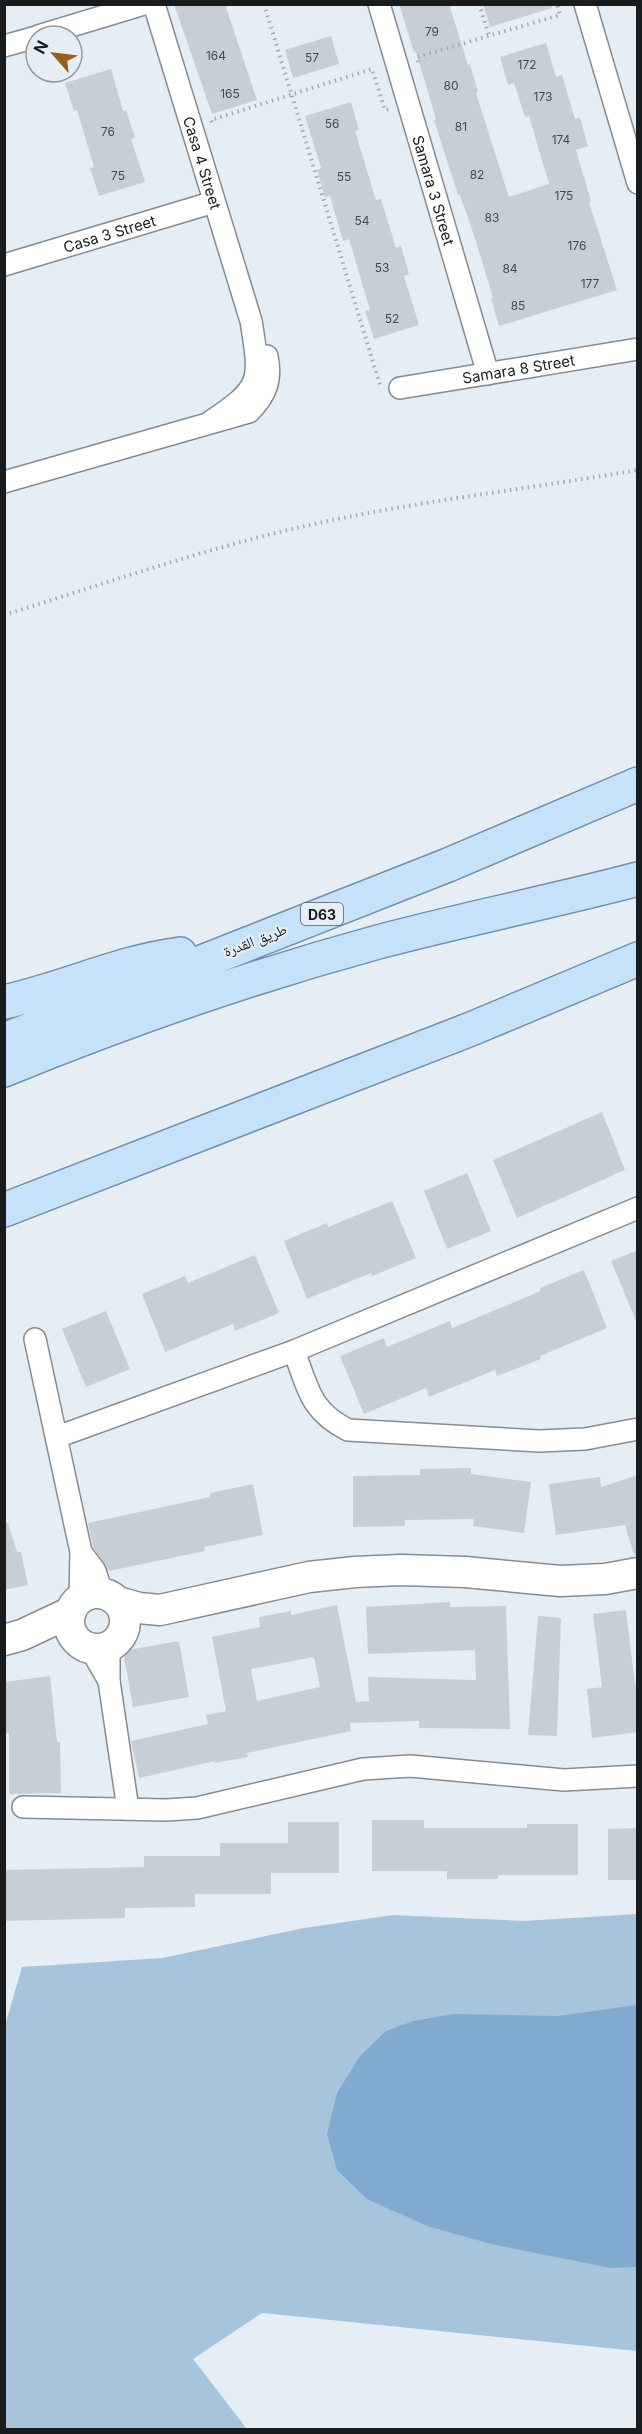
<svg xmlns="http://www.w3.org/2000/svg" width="642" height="2434" font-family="Inter,'Noto Naskh Arabic',sans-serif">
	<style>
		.green { fill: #a7c4dd }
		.water { fill: #80aace }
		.building { fill: #c7cfd6; fill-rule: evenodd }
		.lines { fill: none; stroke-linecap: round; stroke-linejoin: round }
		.street-casing { stroke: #858c92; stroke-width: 24 }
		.secondary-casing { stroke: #858c92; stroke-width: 33 }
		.primary-casing { stroke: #7190ab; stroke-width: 36 }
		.path { stroke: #a3a9ae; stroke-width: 4; stroke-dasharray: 1.5 4.5; stroke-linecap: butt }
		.street { stroke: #fff; stroke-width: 21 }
		.secondary { stroke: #fff; stroke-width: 30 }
		.primary { stroke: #c6e2fa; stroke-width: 33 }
		.labels { text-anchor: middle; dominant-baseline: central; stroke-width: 4.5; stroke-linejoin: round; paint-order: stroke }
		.number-label { font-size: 12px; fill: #44494c }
		.shield { fill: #e6eef5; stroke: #565b5e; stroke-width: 1.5 }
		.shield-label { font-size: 14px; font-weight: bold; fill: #191c1e }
		.street-label { font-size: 15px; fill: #191c1e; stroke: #e6eef5 }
	</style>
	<rect width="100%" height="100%" fill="#e6eef5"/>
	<!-- green -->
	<path class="green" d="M637,1914V2351L262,2313L193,2359L247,2429H5L4,2029L22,1967L162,1958L304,1928L393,1915L524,1921Z"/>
	<!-- water -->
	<path class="water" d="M637,2005V2267L611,2268L491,2244L427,2226L367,2199L337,2170L327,2134L337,2093L360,2056L386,2031L413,2021L453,2014L557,2016Z"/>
	<!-- building -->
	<path class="building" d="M174,4H225L257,100L212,114Z
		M399,4H449L468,65L470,64L478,92L476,93L509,197L549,184L529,116L525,117L514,83L508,85L500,57L546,43L556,77L562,75L575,119L580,118L588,146L576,150L591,201L589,202L617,290L499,326L491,298H493L475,238L460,195H458L434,120L436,119L416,52H414Z
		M483,4H551L552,8L490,27Z
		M331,36L339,64L293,78L285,50Z
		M111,69L123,111L126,110L135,138L131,139L145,182L99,196L90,168L94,167L77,110L74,111L65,83Z
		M351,102L359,130L355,131L376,200L381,199L396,248L401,246L409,274L404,276L419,325L374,339L365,311L370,310L349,239L343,241L330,196L325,197L317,170L321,168L305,116Z
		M602,1112L625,1170L517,1218L493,1160Z
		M467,1173L491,1231L447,1249L424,1191Z
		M392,1201L416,1258L372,1276L371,1273L307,1299L284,1241L327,1223L328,1227Z
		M638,1250V1323H637L611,1261Z
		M255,1255L279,1313L235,1331L233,1324L165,1352L142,1294L185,1276L188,1283Z
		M584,1270L607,1328L540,1356L541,1359L497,1376L495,1370L429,1397L426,1388L364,1414L340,1356L384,1338L387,1347L450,1321L452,1328L541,1291L540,1288Z
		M106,1311L130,1369L86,1387L62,1329Z
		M471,1468V1474L531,1482L524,1533L473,1526L474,1519L405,1520V1526L353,1527V1476L420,1475V1469Z
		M638,1475V1554L634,1555L625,1525L556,1535L549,1484L600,1477L601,1487Z
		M253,1484L263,1535L204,1547L205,1551L109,1571L93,1547L88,1523L210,1497V1493Z
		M4,1523H8L17,1552H21L28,1585L4,1590Z
		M450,1602V1607L506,1606L510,1729L419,1728V1721L350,1723L351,1731L247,1753L248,1757L215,1763V1761L139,1778L131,1741L208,1724L206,1715L226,1711L212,1637L260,1627L259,1617L291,1611V1615L337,1605L356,1702L369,1701L368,1677L476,1680L475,1650L368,1654L366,1607ZM314,1657L320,1687L257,1701L251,1669Z
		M626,1610L635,1684L638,1683V1732L592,1738L587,1689L602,1687L593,1614Z
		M538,1616L561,1618L557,1736L528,1735Z
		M179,1641L189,1697L133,1707L123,1651Z
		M50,1676L57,1742H60L61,1793L9,1794V1733H4V1682Z
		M372,1820H424V1828H527V1824H578V1875H498V1879H447V1871H372Z
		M288,1822H339V1873H271V1894H195V1907L125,1908V1918L4,1921V1870L144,1867V1856H220V1843H288Z
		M638,1828V1880H608V1829Z"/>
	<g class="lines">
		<defs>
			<g id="street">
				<path id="s1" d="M154,4L251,321C261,382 262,387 210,422"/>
				<path id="s2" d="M379,4L488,374"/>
				<path d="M585,4L638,183"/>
				<path d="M38,36L144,4"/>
				<path d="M4,46L36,37"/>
				<path id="s3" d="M4,265L214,202"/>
				<path id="s4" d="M400,388L638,349"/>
				<path d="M4,482L249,412C266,395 272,380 267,356"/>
				<path d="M35,1339L81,1552L80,1599"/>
				<path d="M294,1351C308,1388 310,1411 348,1430L539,1441L585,1439L638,1429"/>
				<path d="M57,1437L294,1351L638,1208"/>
				<path d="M81,1552L95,1571L102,1593"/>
				<path d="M109,1646V1681L128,1809"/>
				<path d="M90,1648L109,1681"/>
				<path d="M23,1807L166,1810L197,1808L363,1769L410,1766L564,1780L638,1776"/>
			</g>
			<path id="secondary" d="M69 1621a28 28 0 1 1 56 0a28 28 0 1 1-56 0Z
				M118,1602L139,1608L160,1610L309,1577L355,1572L401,1570L465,1572L560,1581L605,1579L638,1573
				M4,1640L22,1635L71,1612"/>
			<path id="primary" d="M4,1002C64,989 119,962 180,954
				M4,1040L448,865L638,784
				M4,1070C126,1020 250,977 378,942C464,919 551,902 638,879
				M4,1210L471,1029L638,959"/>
		</defs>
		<!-- street casing -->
		<use href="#street" class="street-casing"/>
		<!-- secondary casing -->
		<use href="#secondary" class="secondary-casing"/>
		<!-- primary casing -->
		<use href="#primary" class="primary-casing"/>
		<!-- path -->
		<path class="path" d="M264,4L380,385
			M479,4L489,35
			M418,62L417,57L560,15L557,4
			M212,122L211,120L372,69L385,110L390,109
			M4,615C100,585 195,552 292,529C406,502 523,490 638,470"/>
		<!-- street -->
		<use href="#street" class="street"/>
		<!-- secondary -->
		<use href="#secondary" class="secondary"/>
		<!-- primary -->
		<use href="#primary" class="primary"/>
	</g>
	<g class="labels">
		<!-- number labels -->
		<g class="number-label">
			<text x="432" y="31">79</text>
			<text x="216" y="55">164</text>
			<text x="312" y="57">57</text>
			<text x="527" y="64">172</text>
			<text x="451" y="85">80</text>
			<text x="230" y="93">165</text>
			<text x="543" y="96">173</text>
			<text x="332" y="123">56</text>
			<text x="461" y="126">81</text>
			<text x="108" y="131">76</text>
			<text x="561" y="139">174</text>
			<text x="477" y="174">82</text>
			<text x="118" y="175">75</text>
			<text x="344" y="176">55</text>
			<text x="564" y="195">175</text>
			<text x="492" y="217">83</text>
			<text x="362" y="220">54</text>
			<text x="577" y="245">176</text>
			<text x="382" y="267">53</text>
			<text x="510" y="268">84</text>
			<text x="590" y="283">177</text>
			<text x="518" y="305">85</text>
			<text x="392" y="318">52</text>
		</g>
		<!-- shield labels -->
		<rect class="shield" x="301" y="903" width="42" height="22" rx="4.5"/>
		<g class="shield-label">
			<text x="322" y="914">D63</text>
		</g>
		<!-- street labels -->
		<g class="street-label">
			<text stroke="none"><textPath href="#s1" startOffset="166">Casa 4 Street</textPath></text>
			<text stroke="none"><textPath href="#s2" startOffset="194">Samara 3 Street</textPath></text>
			<text stroke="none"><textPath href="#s3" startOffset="110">Casa 3 Street</textPath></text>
			<text stroke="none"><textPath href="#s4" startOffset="120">Samara 8 Street</textPath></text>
			<text transform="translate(255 940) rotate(-21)">طريق القدرة</text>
		</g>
	</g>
	<!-- border -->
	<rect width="642" height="2434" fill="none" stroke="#191c1e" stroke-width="12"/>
	<!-- north arrow -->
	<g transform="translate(54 54) rotate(298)"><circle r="28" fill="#e6eef5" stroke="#949a9f" stroke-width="1.5"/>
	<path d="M0-4.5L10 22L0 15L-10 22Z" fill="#985f1c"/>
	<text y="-9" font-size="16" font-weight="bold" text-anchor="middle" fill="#191c1e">N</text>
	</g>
</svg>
